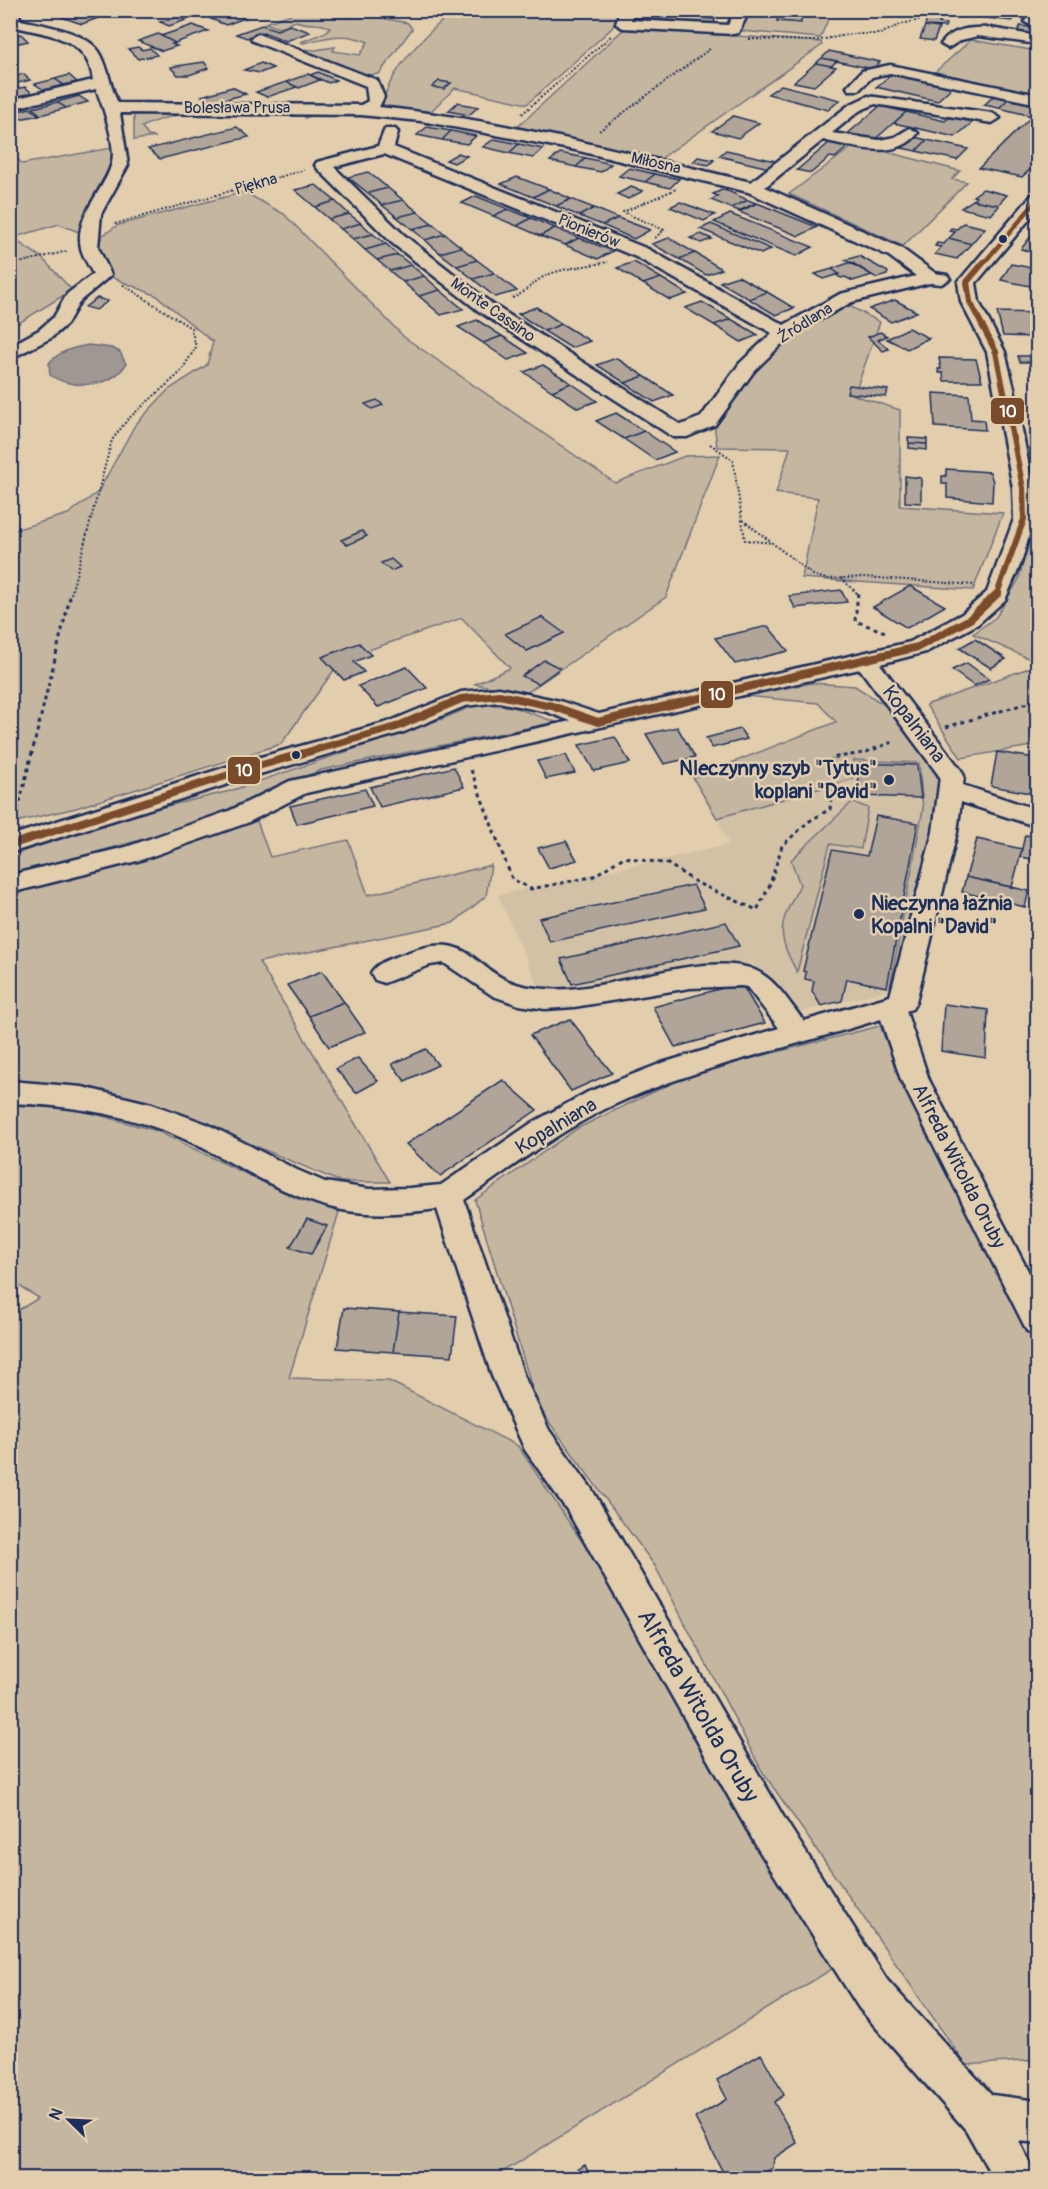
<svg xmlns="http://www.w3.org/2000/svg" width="1048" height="2189" font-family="Pangolin,sans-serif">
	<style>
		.built { fill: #d3c1a6 }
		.green { fill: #c5b6a0; stroke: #70727f; stroke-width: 1.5 }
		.water { fill: #9e9792; stroke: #6a6d7d; stroke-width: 1.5 }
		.building { fill: #b0a598; stroke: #1b2f5e; stroke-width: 1.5 }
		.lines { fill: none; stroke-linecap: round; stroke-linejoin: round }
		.minor-casing { stroke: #1b2f5e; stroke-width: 5 }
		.path-far1 { stroke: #1b2f5e; stroke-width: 2; stroke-dasharray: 2 2; stroke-linecap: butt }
		.path { stroke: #1b2f5e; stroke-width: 3; stroke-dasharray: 4 4; stroke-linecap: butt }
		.minor { fill: #e2cdac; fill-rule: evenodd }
		.bus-1-far2-casing { stroke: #e2cdac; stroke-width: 7 }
		.bus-1-far1-casing { stroke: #e2cdac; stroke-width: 9 }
		.bus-1-casing { stroke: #e2cdac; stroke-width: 11 }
		.bus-1-far2 { stroke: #7a4b2a; stroke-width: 4.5 }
		.bus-1-far1 { stroke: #7a4b2a; stroke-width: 6 }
		.bus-1 { stroke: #7a4b2a; stroke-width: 8 }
		.bus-dot { fill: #1b2f5e; stroke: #e2cdac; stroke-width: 2 }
		.labels { text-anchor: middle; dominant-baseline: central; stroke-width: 5; stroke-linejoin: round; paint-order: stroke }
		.far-street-label { font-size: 16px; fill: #1b2f5e; stroke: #e2cdac }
		.street-label { font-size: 20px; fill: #1b2f5e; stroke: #e2cdac }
		.poi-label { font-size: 20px; font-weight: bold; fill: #1b2f5e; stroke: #e2cdac; text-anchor: end }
		.near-street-label { font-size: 24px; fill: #1b2f5e; stroke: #e2cdac }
		.line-badge { stroke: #e2cdac; stroke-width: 2 }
		.badge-label { font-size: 16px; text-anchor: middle; font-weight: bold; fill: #fff }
	</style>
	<rect width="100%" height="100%" fill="#e2cdac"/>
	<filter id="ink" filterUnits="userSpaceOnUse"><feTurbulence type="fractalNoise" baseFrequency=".0167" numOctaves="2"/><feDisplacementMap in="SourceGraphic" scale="12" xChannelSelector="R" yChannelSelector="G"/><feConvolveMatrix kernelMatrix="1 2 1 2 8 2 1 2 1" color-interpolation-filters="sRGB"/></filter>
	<g filter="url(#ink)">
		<!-- built -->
		<path class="built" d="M853,760L928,763V812L892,989L793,1014L752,963L560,994L540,990L498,895L729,845L717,818L852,779Z"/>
		<!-- green -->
		<path class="green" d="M390,11H619L612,28L527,104L455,88L430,112L389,107L382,104C390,73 417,43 442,21L438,11L419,15Z
			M748,11H914L911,17L832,11L820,38L741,31Z
			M314,12L346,18L376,17L408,23L412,29L379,74L367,75L299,49L315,50L335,47L333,51L360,55L368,42C344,32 329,37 304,43L301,42L326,32L330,27C318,22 308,26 296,21L278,28L265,23L294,13Z
			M625,28L821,42L822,45L656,162L513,131Z
			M971,40L1037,51V94L935,72Z
			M261,111L313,112L317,114L305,118V113C253,112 190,103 142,127L148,136L156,137L134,140V112L136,111Z
			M856,144L960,171L952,179L967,182L903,246L789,194Z
			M111,148L113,161L90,202L81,233L59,224L12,238L41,257L72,290L11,328V155H14L22,164Z
			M244,192L284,214L404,337L615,483L685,456L720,455L666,597L526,693L475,684L510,668L462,618L342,659L281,744L76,808L11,823V531L68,514L98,492L135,425L168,390L207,365L213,342L157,296L111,277L97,248L102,236L118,225Z
			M844,303L880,322L854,395L900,410V506L1003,513L973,590L802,578L818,498L776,493L790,448L717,447L714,423L775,341Z
			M1037,473H1038L1037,662L973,634L996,617L1018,581L1037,515Z
			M1037,665V745L961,758L926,705Z
			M812,683L855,686L905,718L925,751L928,763L933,762L939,785L938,819L898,979L890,986L923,809L919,763L854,760L853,779L717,818L693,778L836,722L818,703L745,696Z
			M480,703L513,707L556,722L321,770L241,803L201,823L11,876V855L155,809L230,791L442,719Z
			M852,802L868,808L861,849L830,844L797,972C775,932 779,925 800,885L791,860Z
			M257,821L270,857L348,840L368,895L491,865L486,896L453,923L259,962L390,1182H341L153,1103L74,1085L11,1081L10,892L73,878Z
			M880,1026L898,1070L1037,1341V2060L966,2065L762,1771L655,1566L538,1407L475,1200L578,1128L693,1073Z
			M11,1105L73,1108L157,1131L298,1199L339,1212L289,1378L389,1381L518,1446L591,1555L840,1964L493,2178H11L10,1315L39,1298L11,1281Z"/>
		<!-- water -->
		<path class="water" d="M88,345L112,348L120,352L126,364C112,388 71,390 50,375L49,363C59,351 73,348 88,345Z"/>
		<!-- building -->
		<path class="building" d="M929,10H942L939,23L946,24L945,27L925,26Z
			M965,10H1017L1012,21L963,15Z
			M76,11L98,18L82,24L61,17Z
			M230,12L245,18L226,25L211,19Z
			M639,14L715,19L714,24L637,19Z
			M177,17L186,20L169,26L160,22Z
			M778,17L801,18V23L777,21Z
			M193,25L208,31L175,43L161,36Z
			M262,25L277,30L290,25L310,32L286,41L263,32L247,38L236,34Z
			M925,26L939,28L934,41L920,39Z
			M1020,26L1038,28V35L1017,32Z
			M21,34L28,41L10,45V36Z
			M158,34L175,43L172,44L177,46L162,51L138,41Z
			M138,47L142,50L150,48L157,55L138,59L128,49Z
			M829,51L880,62L873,69L822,58Z
			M822,58L837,61L831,66L816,63Z
			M204,62L209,68L189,75H178L170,67Z
			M261,63L273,68L260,73L244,70Z
			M816,63L836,67L814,86L794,82Z
			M318,72L336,80L329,83L310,75Z
			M23,74L30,80L18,83L11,77Z
			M308,74L320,80L299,88L286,82Z
			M892,74L952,87L937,101L876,87Z
			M69,75L77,82L64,85L55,79Z
			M55,79L64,85L44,90L35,84Z
			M439,81L451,83L444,89L432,87Z
			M286,82L297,87L267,97L256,92Z
			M781,85L840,100L828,110L768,94Z
			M25,87L32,93L15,97L10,93V90Z
			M232,87L246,94L215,102L202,96Z
			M995,95L1009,98L999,108L984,105Z
			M79,96L88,102L66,108L57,102Z
			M1009,98L1038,104V162L1022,177L979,168L1032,116L999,108Z
			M57,102L66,108L41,115L33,108Z
			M458,102L463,104L478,107L469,115L448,111Z
			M880,106L906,112L872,142L845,136Z
			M30,108L39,115L10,121V113Z
			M906,112L945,121L950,117L973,122L955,137L894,123Z
			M733,116L759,123L738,138L712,131Z
			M237,127L249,137L160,159L148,149Z
			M427,127L451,131L442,140L417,135Z
			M451,131L476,136L467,144L442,140Z
			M914,137L927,140L916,151L902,148Z
			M494,139L519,144L509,153L483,147Z
			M927,140L968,149L957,160L916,151Z
			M829,143L848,147L835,158L830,157L811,173L797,170Z
			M519,144L543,149L533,158L509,153Z
			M726,150L780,162L773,169L719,156Z
			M458,153L467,156L454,163L446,160Z
			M560,153L586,158L576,167L550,161Z
			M698,157L714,160L709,165L693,162Z
			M586,158L611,164L601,172L576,167Z
			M629,168L655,174L645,182L619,176Z
			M368,172L388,188L368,193L348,177Z
			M655,174L664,176L679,179L670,188L645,182Z
			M517,177L549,189L533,197L501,184Z
			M316,185L335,201L315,207L295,190Z
			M631,187L643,191L628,199L617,194Z
			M388,188L403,200L382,205L368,193Z
			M549,189L571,199L556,206L533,197Z
			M983,189L1007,195L998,205L973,200L976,197L973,196Z
			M722,190L728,191L748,200L731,208L711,200L718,196L713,194Z
			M476,196L508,209L493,216L462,203Z
			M571,199L594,208L579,216L556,206Z
			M403,200L418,212L397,217L382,205Z
			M748,200L756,203L739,211L731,208Z
			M973,200L998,205L999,206L991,215L961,208Z
			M335,201L349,214L329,219L315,207Z
			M680,202L715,215L704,221L670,207Z
			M757,203L817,227L799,236L739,212Z
			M594,208L618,218L602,225L579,216Z
			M508,209L531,218L517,226L493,216Z
			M418,212L433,224L412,229L397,217Z
			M349,214L361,223L341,229L329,219Z
			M730,214L813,247L796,256L714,222Z
			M531,218L555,228L540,236L517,226Z
			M618,218L650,230L634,239L602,225Z
			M361,223L373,234L353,239L341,229Z
			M963,223L985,228L971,244L949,238L955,232L949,231L951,228L957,229Z
			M433,224L445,234L425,240L412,229Z
			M711,224L771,249L761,254L700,229Z
			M555,228L579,238L565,245L540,236Z
			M373,234L386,244L365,250L353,239Z
			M445,234L461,247L440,253L425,240Z
			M701,234L712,239L701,243L690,238Z
			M1032,235L1038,236V254L1021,249Z
			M579,238L613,251L598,259L565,245Z
			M669,238L695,253L679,259L652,244Z
			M949,238L971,244L957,259L935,254L941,247L935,246L937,243L944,244Z
			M386,244L398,255L377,260L365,250Z
			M461,247L477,260L457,266L440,253Z
			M695,253L722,269L706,275L679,259Z
			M398,255L411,265L390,271L377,260Z
			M859,256L888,272L887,275L877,278L845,260Z
			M477,260L494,273L473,279L457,266Z
			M634,262L661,278L643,284L617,268Z
			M851,262L872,275L853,281L845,277L841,278L836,275L839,274L832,269Z
			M1011,264L1038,269L1030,286L1001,280Z
			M411,265L424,276L403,282L390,271Z
			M832,269L839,274L823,279L815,274Z
			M494,273L517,291L495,297L473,279Z
			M424,276L440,290L419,296L403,282Z
			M738,276L767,292L749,299L720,282Z
			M661,278L687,294L670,300L643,284Z
			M440,290L463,309L441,315L419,296Z
			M767,292L794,308L776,315L749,299Z
			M97,298L108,301L96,310L85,307Z
			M895,300L917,312L891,322L869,309Z
			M702,302L731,319L714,325L685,308Z
			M536,307L562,324L544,331L518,314Z
			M997,312L1037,313L1038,337L1003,336Z
			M731,319L758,335L741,342L714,325Z
			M477,320L502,336L483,343L458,327Z
			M562,324L590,341L571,348L544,331Z
			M908,328L929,338L907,349L887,339Z
			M880,332L887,336L878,340L889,349L883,351L868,337Z
			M502,336L528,353L508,360L483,343Z
			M1018,356H1038V390L1029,362H1020Z
			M616,358L644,376L625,383L597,365Z
			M939,358L976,359L982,381H944L943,373H939L938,369H941Z
			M543,365L571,383L552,391L524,372Z
			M644,376L673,395L654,402L625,383Z
			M571,383L597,401L578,408L552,391Z
			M849,385L888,390L886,397L847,393Z
			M933,393L969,395L971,419L984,420L985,430L935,427Z
			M377,400L383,405L372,409L365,404Z
			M616,413L644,431L624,439L596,421Z
			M644,431L675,452L655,460L624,439Z
			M908,438L927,439V444L909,443Z
			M1030,439H1038V464L1035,463Z
			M909,443L927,444V450L909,448Z
			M946,469L990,472L993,482L992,502L947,498V484H942V476H946Z
			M905,476L921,478V503L905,502Z
			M362,531L367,536L347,545L341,540Z
			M391,559L400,567L391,571L381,563Z
			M910,586L945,606L907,628L873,607Z
			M841,590L847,602L795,608L789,596Z
			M542,617L564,633L527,651L505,634Z
			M768,626L788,651L735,664L715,638Z
			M975,639L1006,659L991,668L959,648Z
			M359,643L371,655L354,662L364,672L344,680L322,657Z
			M544,660L560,668L538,684L522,676Z
			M967,663L989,679L974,686L952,670Z
			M407,667L427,688L378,707L358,686Z
			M677,727L695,757L664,764L646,734Z
			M740,729L747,739L712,748L706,738Z
			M615,737L630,763L594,771L579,745Z
			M997,752L1035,758L1030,793L991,786Z
			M566,755L575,773L546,779L537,761Z
			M857,763L917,765L921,798L860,796Z
			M454,767L464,787L380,807L370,787Z
			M365,789L373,806L297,824L290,806Z
			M876,816L918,823L887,987L847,979L842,1001L821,1006L812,991L814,981L805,979L806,972L803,971L832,850L867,856Z
			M1025,835L1038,837V860L1020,857Z
			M977,839L1022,849L1012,887L966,877Z
			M566,841L577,860L549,868L538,848Z
			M966,877L1029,891L1025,907L962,892Z
			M693,885L705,908L550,942L539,918Z
			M726,922L739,946L572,984L561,959Z
			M322,971L344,1002L309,1016L287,985Z
			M741,983L765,1023L675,1047L653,1007Z
			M344,1002L365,1032L329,1047L309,1016Z
			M944,1004L988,1010L986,1058L941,1051Z
			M570,1019L612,1073L571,1091L530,1035Z
			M426,1049L438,1065L405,1081L392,1064Z
			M358,1058L378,1081L356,1093L336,1069Z
			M503,1080L537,1110L440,1176L406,1144Z
			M307,1219L327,1226L311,1254L290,1247Z
			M344,1308L399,1312L393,1352L337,1348Z
			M399,1312L457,1316L452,1356L393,1352Z
			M761,2054L784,2095L774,2102L797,2143L774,2158L773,2168L762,2174L753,2171L741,2178H726L695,2118L727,2099L717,2080Z
			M585,2165L591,2178H561Z"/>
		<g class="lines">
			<defs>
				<path id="minor" d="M10,10H17L21,20C43,25 90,32 101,55C109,70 110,87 118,103L361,105L368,101L366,86L253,41L251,38L258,34L377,80L384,97L379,107C505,120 628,153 751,182L849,105L868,96L992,113L1000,118L992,123L875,104L859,111L832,133L879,140L895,137L910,128L918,133C896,162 852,146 823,140L765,187L901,248L935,273L947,275L950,279L941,284L930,283L852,302L790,336L754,371L715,425L687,437H673L480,312L392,243L317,168L315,165L317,162L378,146L385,129H395L398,132L394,147L648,249L784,325L840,294L916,276L889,256L748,192L575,150L421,121L361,115L120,113L128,165L101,214L98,247L111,275L80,301L67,324L51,338L10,359V346L39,330L54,317L67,294L93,274C89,266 83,257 81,248C74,217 103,192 111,166C118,148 103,106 96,89L10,109V100L93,80C88,36 47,35 11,26ZM384,154L636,257L772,333L740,363L701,417L681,425L492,304L404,235L334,167Z
					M620,10H634L631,20L728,25L736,10H750L738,33L733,34L623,28L616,24Z
					M1030,10H1038L1037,25L1032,26L1025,22Z
					M990,28L1038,36V44L978,36L961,40L948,48L941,44C953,28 971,27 990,28Z
					M890,65L1038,95V104L890,73L872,77L859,90H849L847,87L862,71Z
					M1038,193V209L976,283L979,302L1005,352L1014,388L1033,488L1034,519L1021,563L1005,600L978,624L926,652L880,664L961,770L964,776L963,785L1038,810V827L961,802L957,832L916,1002L912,1009L906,1011L929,1080L1038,1290V1335L1027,1331L901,1080L881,1019C790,1048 694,1067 607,1108C556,1133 511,1168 464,1200L524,1376L549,1430L591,1488L786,1821L887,1980L992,2095L1038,2101V2143L1019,2141L1037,2178H993L966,2130L859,2008L758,1849L567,1510L525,1450L492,1376L437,1209C406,1213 373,1216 342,1210C276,1196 224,1153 163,1130C114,1112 62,1105 10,1103V1081L82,1087L152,1104L207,1124L297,1170L325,1182L369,1189L409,1188L441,1185L530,1124L588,1092L662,1063L779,1028L747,987L741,986L690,988L574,1007L545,1009L519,1005L493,996L444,963L430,965L384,983L375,980L371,973C376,963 390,959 401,955C476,924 470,977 529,987C597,1000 672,956 741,966C772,971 785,998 804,1021L890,996L933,832L940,777L860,669L306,793L247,823L141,860L10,893V875L126,847L229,811L290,781L571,721L547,712L499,702L465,706L404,732L260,774L10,853V836L242,762L388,722L461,692L499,688L560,701L599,714L910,642L962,614L987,592L1014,519L1013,488L987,352L961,302L958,282L1032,195Z"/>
			</defs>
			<!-- minor casing -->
			<use href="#minor" class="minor-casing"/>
			<!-- path-far1 -->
			<path class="path-far1" d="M749,39L814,41L853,34H880L902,24L920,20L924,10
				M522,114L611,36
				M599,131L711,48
				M115,224L304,170
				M655,238L664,230L623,212L676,189
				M10,265L68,251
				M10,294L17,301V314L10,321
				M512,298C526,293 531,284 543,277C560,268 588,266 608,262
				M710,444L733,460L745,540L772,543
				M743,520L813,575L826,579L864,577L975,585
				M841,578L858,594
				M71,594L112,440L128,419L180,373L196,347L191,328L122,284"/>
			<!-- path -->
			<path class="path" d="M858,593L855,621L885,632
				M946,727L1038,700
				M471,770L512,879L531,889L592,877L624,857L668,864L697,883L757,910L769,887L782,846L808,822L830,809L834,771L831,758L864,753L895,741
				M16,818L71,593"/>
			<!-- minor -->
			<use href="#minor" class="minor"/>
			<defs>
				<path id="bus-1-far2" d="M983,264L1038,199"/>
				<path id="bus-1-far1" d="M984,262L967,282L970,302L996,352L1023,488L1024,519L997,594"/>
				<path id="bus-1" d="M10,845L251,768L396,727L461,699L499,695L552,706L598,722L918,647L970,619L998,593"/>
			</defs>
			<!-- bus-1-far2 casing -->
			<use href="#bus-1-far2" class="bus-1-far2-casing"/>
			<!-- bus-1-far1 casing -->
			<use href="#bus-1-far1" class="bus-1-far1-casing"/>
			<!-- bus-1 casing -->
			<use href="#bus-1" class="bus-1-casing"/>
			<!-- bus-1-far2 -->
			<use href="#bus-1-far2" class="bus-1-far2"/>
			<!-- bus-1-far1 -->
			<use href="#bus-1-far1" class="bus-1-far1"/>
			<!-- bus-1 -->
			<use href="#bus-1" class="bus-1"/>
		</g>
	</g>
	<!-- markers -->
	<g class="bus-dot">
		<circle cx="1003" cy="239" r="5"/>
		<circle cx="296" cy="755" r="5"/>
		<circle cx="889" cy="780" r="6"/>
		<circle cx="859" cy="914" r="6"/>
	</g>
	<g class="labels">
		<!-- far-street labels -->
		<g class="far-street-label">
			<text x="237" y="108">Bolesława Prusa</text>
			<text transform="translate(656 163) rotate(13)">Miłosna</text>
			<text transform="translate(256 184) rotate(-16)">Piękna</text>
			<text transform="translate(589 231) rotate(22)">Pionierów</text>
			<text transform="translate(493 310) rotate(35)">Monte Cassino</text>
			<text transform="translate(805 323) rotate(-32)">Źródlana</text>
		</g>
		<!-- street labels -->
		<g class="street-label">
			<text transform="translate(914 724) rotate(53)">Kopalniana</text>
			<text transform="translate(556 1126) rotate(-31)">Kopalniana</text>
			<text transform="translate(959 1166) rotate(63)">Alfreda Witolda Oruby</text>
		</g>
		<!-- poi labels -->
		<g class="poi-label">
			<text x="877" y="768">NIeczynny szyb "Tytus"<tspan x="877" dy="23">koplani "David"</tspan></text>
			<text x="871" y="903" text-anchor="start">Nieczynna łaźnia<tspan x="871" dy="23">Kopalni "David"</tspan></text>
		</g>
		<!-- near-street labels -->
		<g class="near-street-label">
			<text transform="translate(698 1706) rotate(60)">Alfreda Witolda Oruby</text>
		</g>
	</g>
	<g class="line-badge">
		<rect x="990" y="397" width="35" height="28" rx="6" fill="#7a4b2a"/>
		<rect x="700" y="680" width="34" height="29" rx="6" fill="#7a4b2a"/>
		<rect x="227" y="756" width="34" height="29" rx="6" fill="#7a4b2a"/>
	</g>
	<g class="badge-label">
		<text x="1008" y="417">10</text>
		<text x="717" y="700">10</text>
		<text x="244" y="776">10</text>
	</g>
	<!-- margin -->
	<rect width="1048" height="2189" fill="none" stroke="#e2cdac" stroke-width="36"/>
	<rect x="18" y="18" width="1012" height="2153" fill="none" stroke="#1b2f5e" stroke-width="2" filter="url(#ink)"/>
	<!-- north arrow -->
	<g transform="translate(69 2120) rotate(294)" stroke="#e2cdac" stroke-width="4.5" paint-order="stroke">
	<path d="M0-4.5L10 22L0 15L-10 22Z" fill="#1b2f5e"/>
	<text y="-9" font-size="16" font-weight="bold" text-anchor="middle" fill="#1b2f5e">N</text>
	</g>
</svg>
